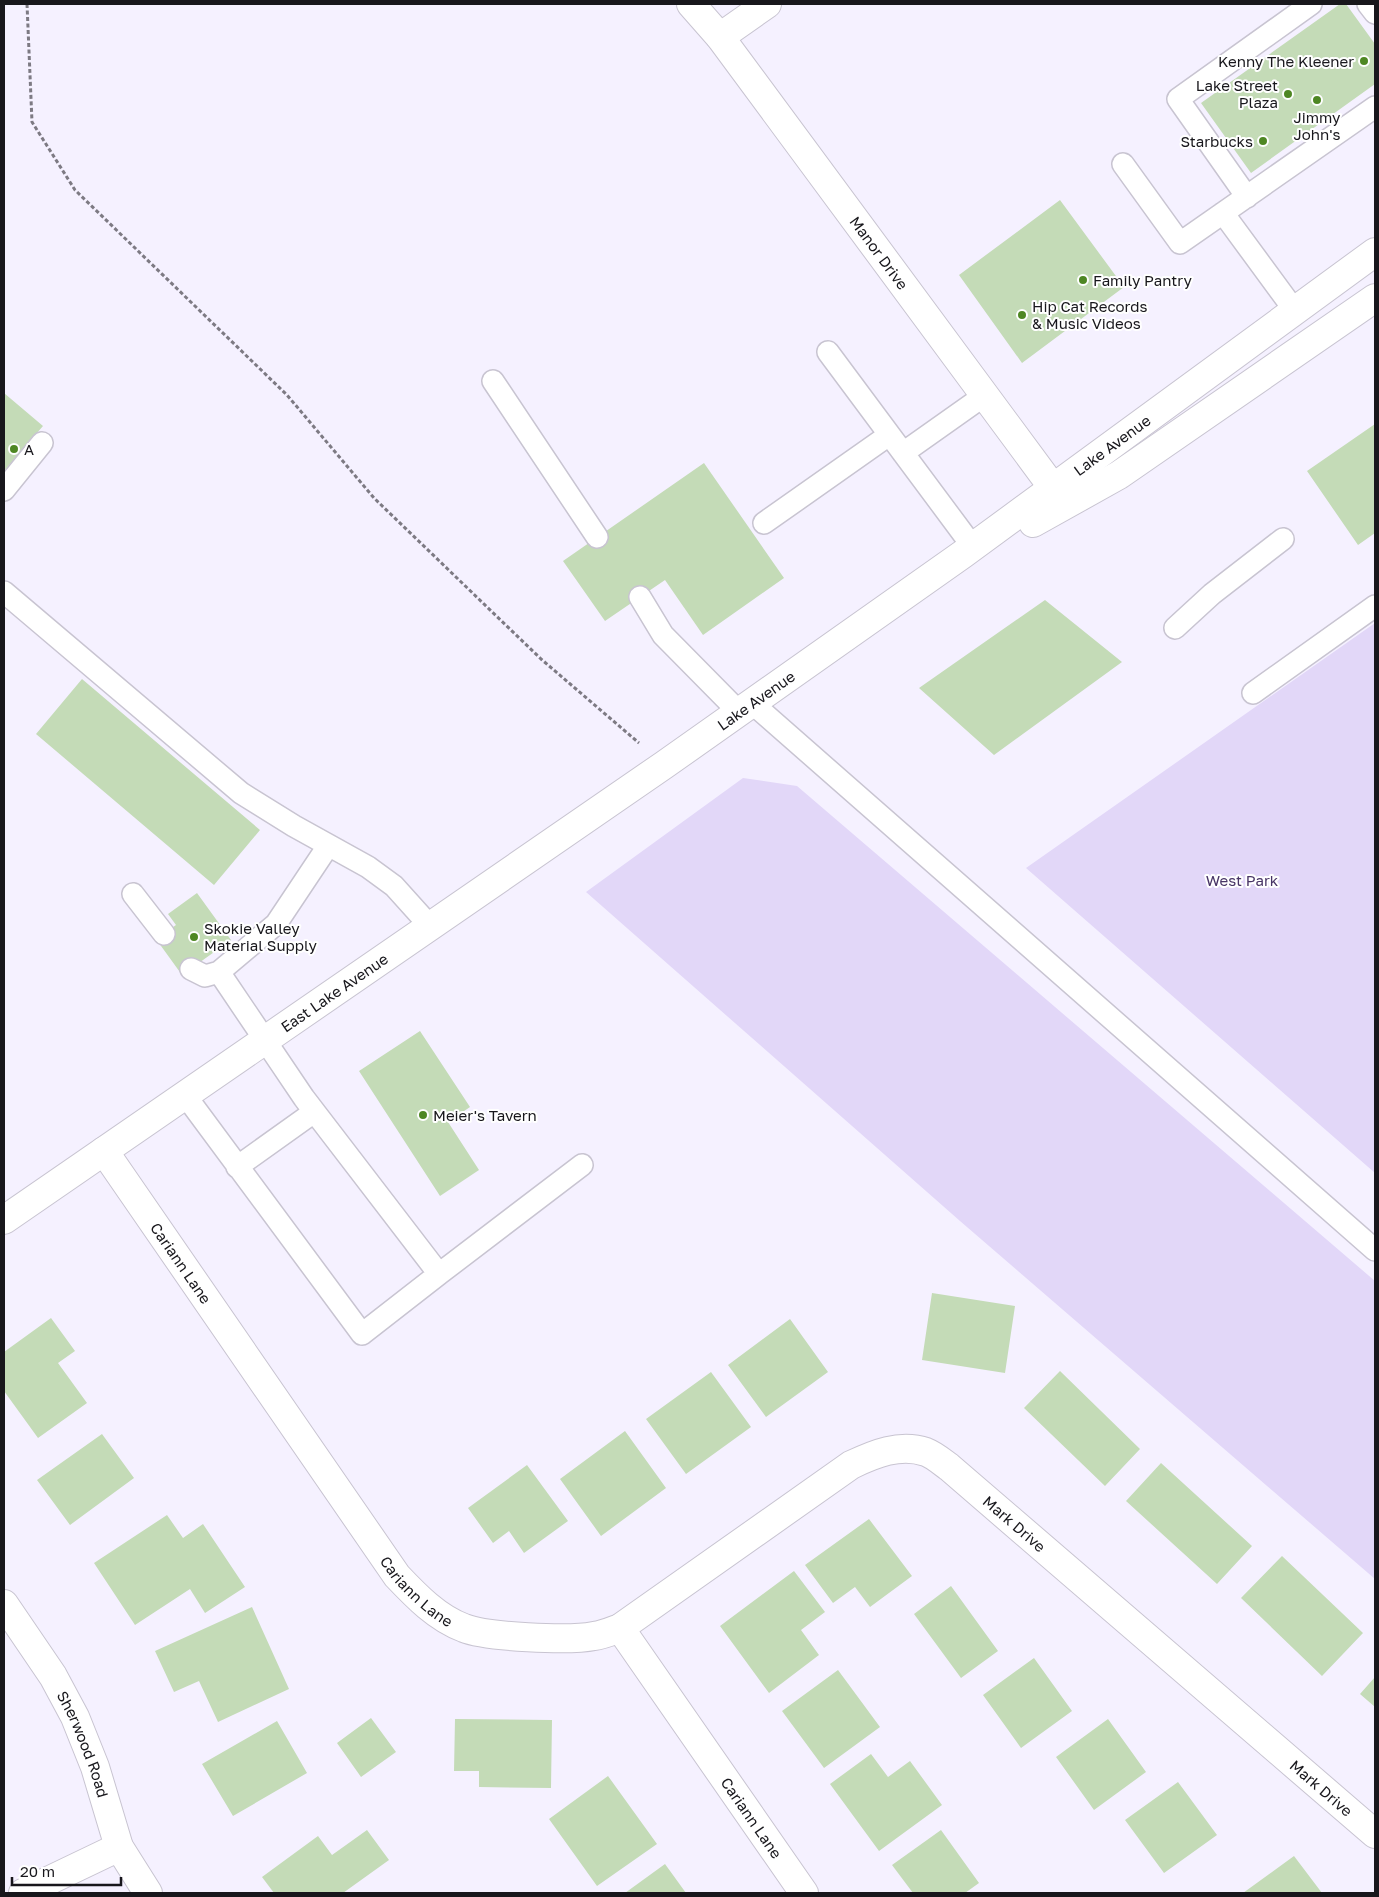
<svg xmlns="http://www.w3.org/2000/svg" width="1379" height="1897" font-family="'Golos Text',sans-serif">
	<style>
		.green { fill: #e2d7f8 }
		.building { fill: #c4dbb7 }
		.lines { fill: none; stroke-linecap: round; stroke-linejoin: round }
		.service-casing { stroke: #c8c4d1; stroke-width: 24 }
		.minor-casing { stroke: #c8c4d1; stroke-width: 30 }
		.primary-casing { stroke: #c8c4d1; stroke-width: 30 }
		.path { stroke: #7d7a83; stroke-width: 3; stroke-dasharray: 4 2.5; stroke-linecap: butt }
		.service { stroke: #fff; stroke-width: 21 }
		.minor { stroke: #fff; stroke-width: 28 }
		.primary { stroke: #fff; stroke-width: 28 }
		.poi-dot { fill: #4e8723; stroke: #fff; stroke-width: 2 }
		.labels { text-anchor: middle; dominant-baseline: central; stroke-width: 4; stroke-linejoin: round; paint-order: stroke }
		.poi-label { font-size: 15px; fill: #18171c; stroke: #fff; text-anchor: start }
		.street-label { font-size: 15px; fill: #18171c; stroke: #fff }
		.park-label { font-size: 15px; fill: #483566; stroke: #fff }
	</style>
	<rect width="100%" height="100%" fill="#f5f1ff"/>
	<!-- green -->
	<path class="green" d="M1375,623V1173L1026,868Z
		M743,778L797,786L1375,1281V1579L960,1221L586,892Z"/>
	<!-- building -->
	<path class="building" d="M1340,4H1346L1375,44V84L1251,173L1201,103Z
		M1060,200L1124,287L1022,363L959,275Z
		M4,393L43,426L4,471Z
		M1375,424V533L1358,545L1307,471Z
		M704,463L784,578L703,635L665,580L605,621L563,561Z
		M1045,600L1122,662L994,755L919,688Z
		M82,679L260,830L214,885L36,734Z
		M197,893L231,940L182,975L156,939L176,925L168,914Z
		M420,1031L470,1107L448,1122L479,1170L440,1196L359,1071Z
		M932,1293L1015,1306L1005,1373L922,1360Z
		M51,1318L75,1351L58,1363L87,1403L38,1438L4,1391V1352Z
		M790,1319L828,1372L766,1417L728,1365Z
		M1060,1371L1140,1449L1105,1486L1024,1408Z
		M711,1372L751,1427L686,1474L646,1419Z
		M625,1431L666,1488L601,1536L560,1479Z
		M102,1434L134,1478L70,1525L37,1480Z
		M1161,1463L1252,1546L1217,1584L1126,1501Z
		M527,1465L568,1521L524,1553L509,1531L493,1543L468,1508Z
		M167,1515L183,1538L203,1524L245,1587L205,1613L190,1589L135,1625L94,1563Z
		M869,1519L912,1576L870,1607L855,1587L833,1603L805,1565Z
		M1282,1556L1363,1633L1322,1676L1241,1598Z
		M794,1571L825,1612L801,1630L819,1655L769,1693L720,1626Z
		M951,1586L998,1651L961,1678L914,1614Z
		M252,1607L289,1689L218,1722L199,1681L174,1692L155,1651Z
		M1034,1658L1072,1711L1021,1748L983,1695Z
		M838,1670L880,1727L824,1768L782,1711Z
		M1375,1677V1707L1360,1694Z
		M371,1718L396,1752L361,1777L337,1743Z
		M455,1719L552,1720L551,1788L479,1787V1771H454Z
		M1108,1719L1146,1772L1094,1810L1056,1757Z
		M277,1721L307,1773L233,1816L202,1764Z
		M871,1754L888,1777L910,1761L942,1805L879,1851L830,1784Z
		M608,1776L657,1844L597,1886L549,1819Z
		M1178,1782L1217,1835L1164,1873L1125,1820Z
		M367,1830L389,1860L343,1893H274L262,1877L318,1836L332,1855Z
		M941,1830L979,1883L965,1893H913L892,1865Z
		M1294,1856L1322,1893H1243Z
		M665,1864L686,1893H625Z"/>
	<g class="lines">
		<defs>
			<path id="service" d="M1368,4L1375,13
				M1123,164L1180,243L1375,107
				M1247,197L1178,99L1311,4
				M1223,213L1295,311
				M828,352L973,547
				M493,381L597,537
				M903,453L985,395
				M4,490L42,443
				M764,523L889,435
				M4,592L241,793L294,826L368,867L394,886L430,926
				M640,597L663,635L739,712
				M1175,628L1212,594L1283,539
				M1253,693L1375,606
				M752,703L1375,1250
				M133,894L164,934
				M191,969L205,976L219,972
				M185,1095L362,1334L439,1274L304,1098L219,972L276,924L328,846
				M237,1167L314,1112
				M439,1274L582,1165"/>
			<g id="minor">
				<path id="s1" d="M691,4L720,37L1065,504"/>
				<path d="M720,37L767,4"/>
				<path id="s2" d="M104,1151L397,1576C416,1596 437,1618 464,1628C486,1637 569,1641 594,1636C603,1635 612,1631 620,1628L804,1893"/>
				<path id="s3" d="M4,1604L53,1676L75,1717L95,1767L119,1847L148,1893"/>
				<path id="s4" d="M620,1628L851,1465C874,1454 900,1443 926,1452C934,1455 942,1462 949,1467L1375,1834"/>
				<path d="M23,1893L119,1847"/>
			</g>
			<g id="primary">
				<path d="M1033,523L1119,475L1375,298"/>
				<path id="s5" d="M4,1220L664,765L963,554L1375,252"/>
			</g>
		</defs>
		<!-- service casing -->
		<use href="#service" class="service-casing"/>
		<!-- minor casing -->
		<use href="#minor" class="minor-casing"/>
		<!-- primary casing -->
		<use href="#primary" class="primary-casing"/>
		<!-- path -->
		<path class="path" d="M27,4L32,122L75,190L287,395L374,498L541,659L639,743"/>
		<!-- service -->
		<use href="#service" class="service"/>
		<!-- minor -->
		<use href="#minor" class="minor"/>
		<!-- primary -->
		<use href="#primary" class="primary"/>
	</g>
	<!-- markers -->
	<g class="poi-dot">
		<circle cx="1364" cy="61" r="5"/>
		<circle cx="1288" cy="94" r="5"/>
		<circle cx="1317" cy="100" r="5"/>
		<circle cx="1263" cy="141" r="5"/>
		<circle cx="1083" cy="280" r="5"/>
		<circle cx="1022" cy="315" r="5"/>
		<circle cx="14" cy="449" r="5"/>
		<circle cx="194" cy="937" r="5"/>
		<circle cx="423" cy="1115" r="5"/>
	</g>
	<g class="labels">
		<!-- poi labels -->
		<g class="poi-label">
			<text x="1354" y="61" text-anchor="end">Kenny The Kleener</text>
			<text x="1278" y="85" text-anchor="end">Lake Street<tspan x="1278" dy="17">Plaza</tspan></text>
			<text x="1317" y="117" text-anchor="middle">Jimmy<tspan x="1317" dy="17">John's</tspan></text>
			<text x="1253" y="141" text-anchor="end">Starbucks</text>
			<text x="1093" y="280">Family Pantry</text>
			<text x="1032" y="306">Hip Cat Records<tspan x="1032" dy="17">&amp; Music Videos</tspan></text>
			<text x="24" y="449">A</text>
			<text x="204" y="928">Skokie Valley<tspan x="204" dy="17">Material Supply</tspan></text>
			<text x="433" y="1115">Meier's Tavern</text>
		</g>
		<!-- street labels -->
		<g class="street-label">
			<text stroke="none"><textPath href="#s1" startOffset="312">Manor Drive</textPath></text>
			<text stroke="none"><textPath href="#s5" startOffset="1352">Lake Avenue</textPath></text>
			<text stroke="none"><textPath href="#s5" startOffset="914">Lake Avenue</textPath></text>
			<text stroke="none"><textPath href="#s5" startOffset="401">East Lake Avenue</textPath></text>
			<text stroke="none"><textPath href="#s2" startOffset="136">Cariann Lane</textPath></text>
			<text stroke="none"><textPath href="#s4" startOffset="475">Mark Drive</textPath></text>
			<text stroke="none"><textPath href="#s2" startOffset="541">Cariann Lane</textPath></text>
			<text stroke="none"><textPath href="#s3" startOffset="162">Sherwood Road</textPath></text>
			<text stroke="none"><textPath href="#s4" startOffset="880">Mark Drive</textPath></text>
			<text stroke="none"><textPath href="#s2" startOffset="991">Cariann Lane</textPath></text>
		</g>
		<!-- park labels -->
		<g class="park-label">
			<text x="1242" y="880">West Park</text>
		</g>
	</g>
	<!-- border -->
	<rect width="1379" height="1897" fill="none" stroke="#18171c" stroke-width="10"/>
	<!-- scale -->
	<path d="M12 1877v8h109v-8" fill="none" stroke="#18171c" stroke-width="2.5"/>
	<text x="20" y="1877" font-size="15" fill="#18171c" stroke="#ffffff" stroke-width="4" paint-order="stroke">20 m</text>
</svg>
